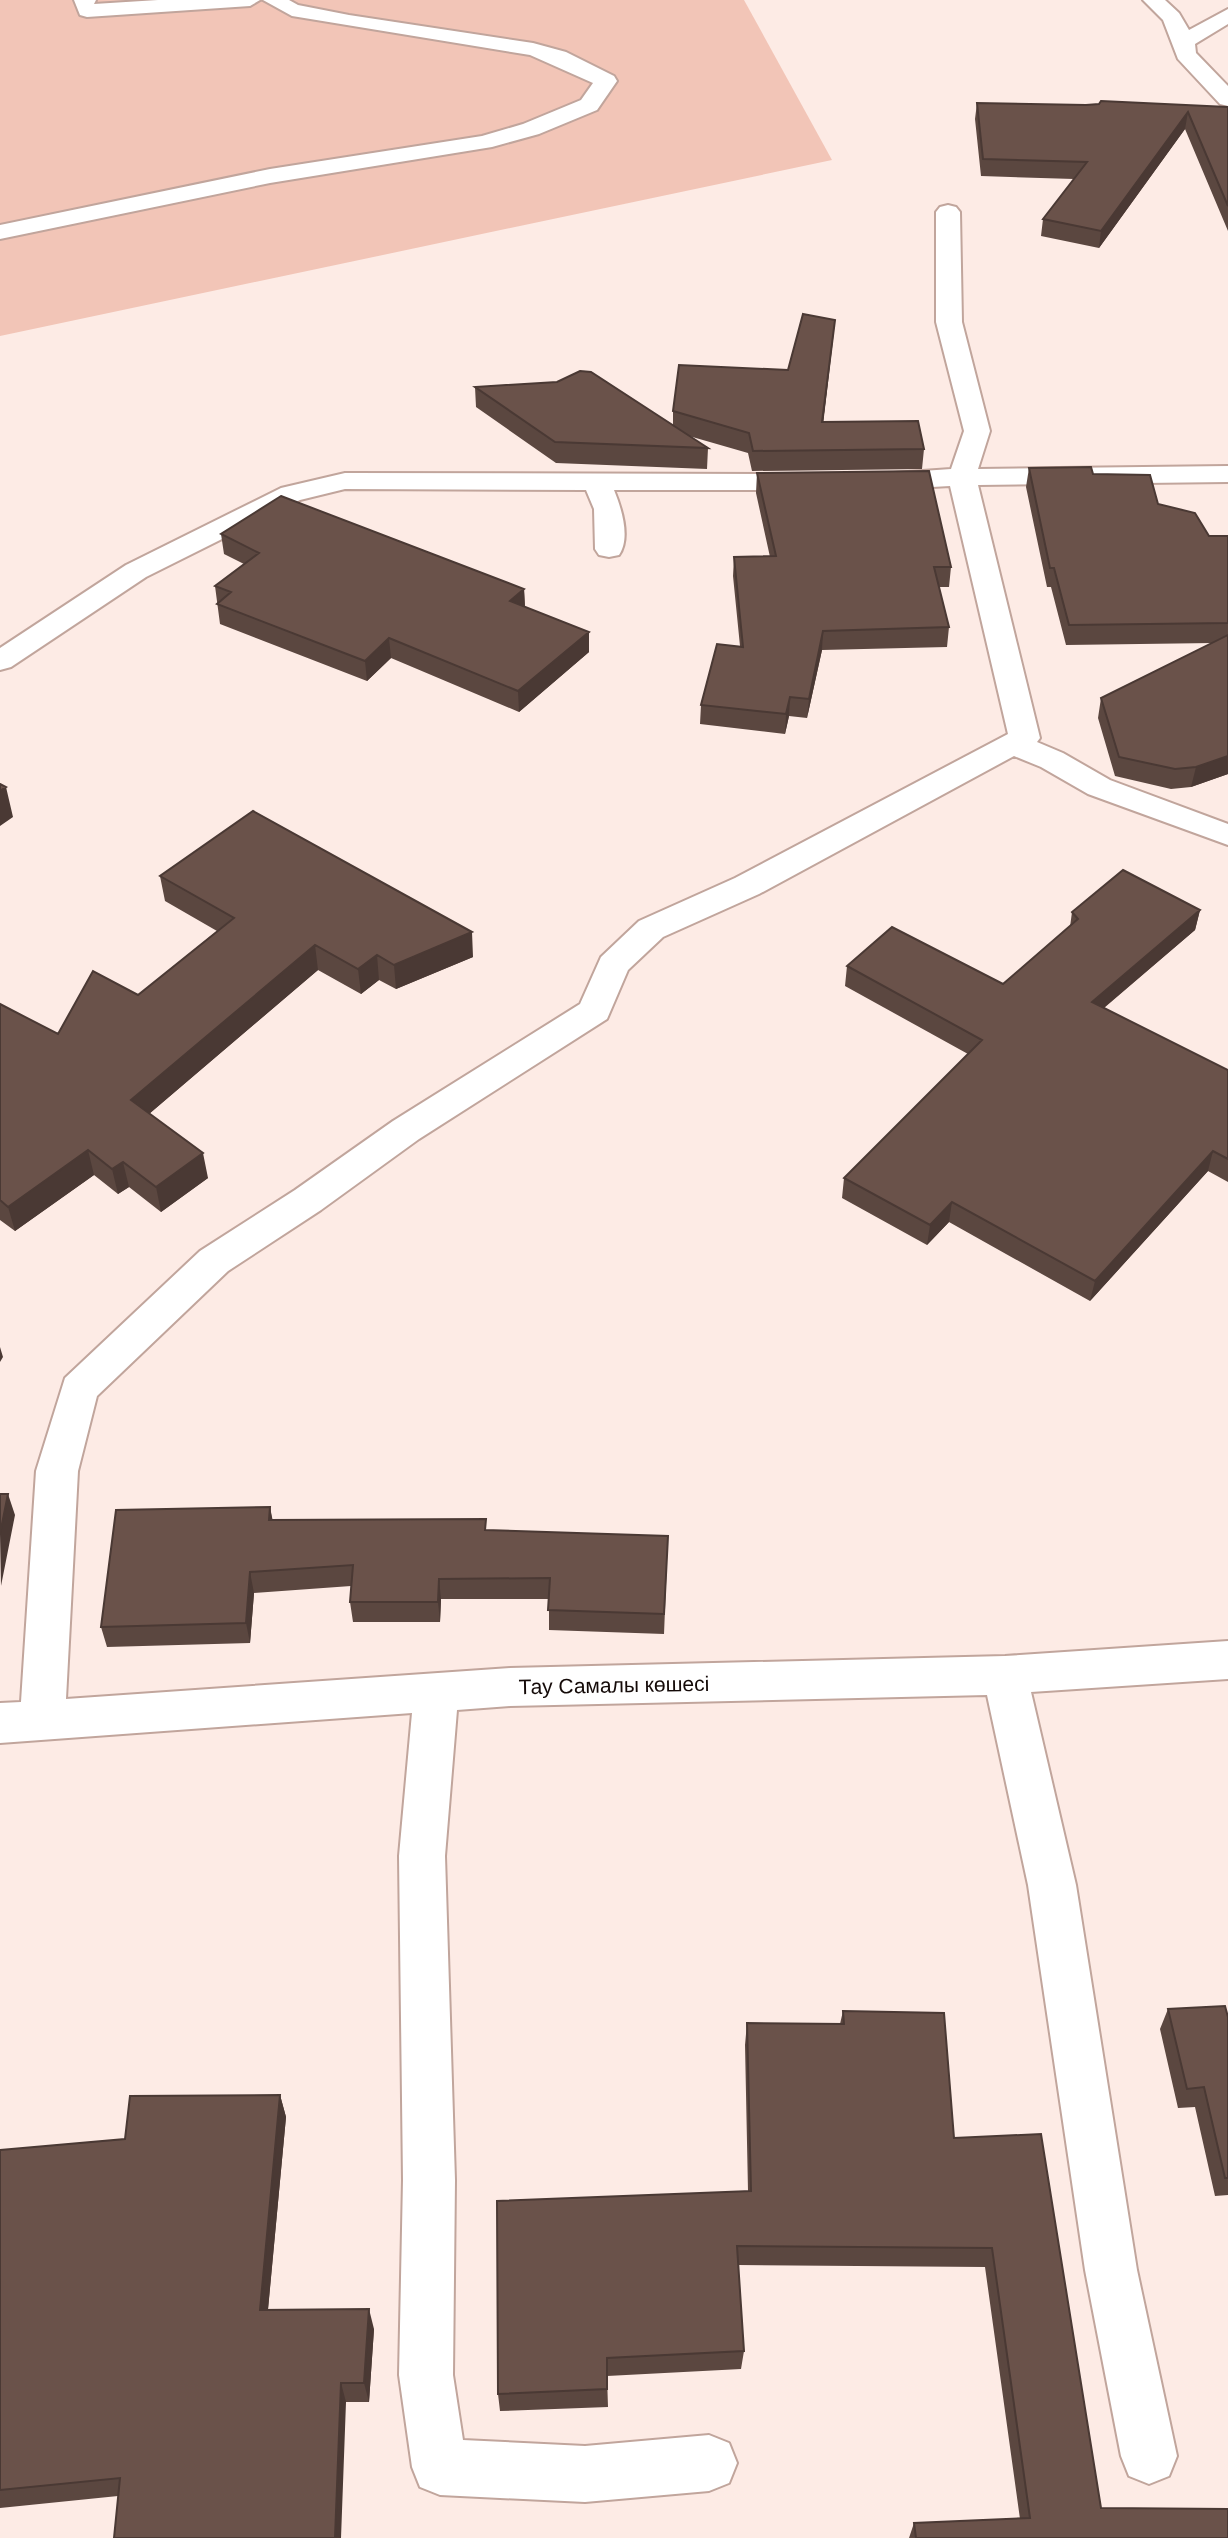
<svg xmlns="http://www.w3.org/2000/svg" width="1228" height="2538" font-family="Arial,sans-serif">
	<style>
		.green { fill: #f2c5b7 }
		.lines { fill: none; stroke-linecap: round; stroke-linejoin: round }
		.minor-casing { stroke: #c1a59c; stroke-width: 4 }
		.minor { fill: #fff; fill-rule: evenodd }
		.wall { fill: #5b4740 }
		.shaded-wall { fill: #4a3934 }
		.building { fill: #6a524a; stroke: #4a3934; stroke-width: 2 }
		.labels { text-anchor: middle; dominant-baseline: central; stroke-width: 7; stroke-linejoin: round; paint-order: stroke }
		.street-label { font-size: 21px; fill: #140a08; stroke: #fff }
	</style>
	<rect width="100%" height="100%" fill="#fdebe5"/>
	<!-- green -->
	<path class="green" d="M0,0H744L832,160L0,336Z"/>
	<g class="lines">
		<defs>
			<path id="minor" d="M74,0H96L94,4L158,0H260L250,6L87,17L80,15Z
				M263,0H289L298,5L349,15L533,43L566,52L614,76L617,81L597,110L539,134L492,147L270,183L0,239V225L270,169L482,136L523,124L581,100L593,83L530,55L292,16Z
				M1143,0H1165L1179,13L1189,30L1228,9V24L1195,44L1196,53L1228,86V106L1220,104L1178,59L1163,20Z
				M948,205L956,207L960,212L962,322L990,431L978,469L1228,466V482L978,485L1040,738L1037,742L1063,753L1110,780L1228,824V845L1088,794L1041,767L1014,756L759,894L663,937L628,970L607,1019L419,1139L321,1210L228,1271L97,1396L78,1471L66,1699L510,1668L1005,1656L1228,1641V1679L1031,1692L1076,1885L1137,2270L1177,2456L1169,2476L1149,2484L1129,2476L1121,2456L1085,2270L1028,1885L987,1695L510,1706L457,1710L445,1856L455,2180L453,2375L463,2440L585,2446L709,2435L729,2443L737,2463L729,2483L709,2491L585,2502L440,2495L420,2487L412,2467L399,2375L403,2180L399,1856L412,1713L0,1743V1703L21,1702L36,1471L65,1378L200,1251L295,1190L393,1121L580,1004L601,957L639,921L735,878L1008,734L950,486L879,490L869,488L865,482L869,476L879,474L951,469L964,431L936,322V212L940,207Z
				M345,473L809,474L819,476L823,482L819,488L809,490H614C621,507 631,538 619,555L609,557L599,555L595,549L594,509L586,490L345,489L300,500L146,577L11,667L0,670V648L126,565L281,488Z"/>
		</defs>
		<!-- minor casing -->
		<use href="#minor" class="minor-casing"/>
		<!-- minor -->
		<use href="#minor" class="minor"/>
	</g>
	<!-- wall -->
	<path class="wall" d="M977,103L1086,105L1228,107V231L1185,129L1099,248L1041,236L1043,219L1074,179L981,176L975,119Z
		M835,320L823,422L924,449L922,469L752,471L748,453L689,436L708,448L707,469L556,463L476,407L475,387L673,426V411L788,370Z
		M1029,468L1093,474L1158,504L1209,536H1228V774L1191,787L1171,789L1115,776L1098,718L1101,698L1213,643L1066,645L1051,587H1047L1026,487Z
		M757,473L951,567L949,587H939L949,627L947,647L822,650L807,718L789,716L785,734L700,724L701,705L740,646L733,576L734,557H770L756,493Z
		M221,534L524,589L525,607L589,652L519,712L391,658L367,681L220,624L215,586L244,564L224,554Z
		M160,876L473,957L396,989L379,980L361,994L318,970L149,1114L208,1178L161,1212L129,1187L118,1194L94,1175L15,1231L0,1220V1004L58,1034L138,995L217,931L165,901Z
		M1200,910L1195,930L1104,1008L1228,1070V1182L1208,1171L1090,1301L949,1222L927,1245L842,1198L844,1178L968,1054L845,986L847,966L1003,984L1070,927L1072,912Z
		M270,1507L272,1520L486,1531L668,1536L664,1634L549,1630V1599H441L440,1622H353L350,1602L351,1586L254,1593L250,1643L107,1647L101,1627Z
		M1168,2009L1228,2017V2195L1215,2196L1195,2107L1178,2108L1160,2029Z
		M843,2011L954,2138L1101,2508L1228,2538H909L914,2523L1020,2519L985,2267L738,2265L744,2351L741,2369L607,2376L608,2407L500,2411L498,2394L748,2191L745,2045L747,2023L840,2024Z
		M280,2095L286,2117L268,2310L374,2329L369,2402H346L118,2496L0,2508V2150L125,2139Z"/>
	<!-- shaded-wall -->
	<path class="shaded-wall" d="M1188,112L1185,129L1099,248L1101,231Z
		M835,320L833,340L821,442L822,422Z
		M524,589L525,609L510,601Z
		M823,631L822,650L807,718L809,699Z
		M589,632V652L519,712L518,691Z
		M389,638L391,658L367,681L365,661Z
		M790,697L789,716L785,734L786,714Z
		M1228,756V774L1191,787L1196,767Z
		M6,787L13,817L0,826V791Z
		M1200,910L1195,930L1087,1022L1092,1002Z
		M472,932L473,957L396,989L394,965Z
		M315,945L318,970L136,1125L131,1100Z
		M377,955L379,980L361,994L358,969Z
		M88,1150L94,1175L15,1231L8,1207Z
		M1213,1151L1208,1171L1090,1301L1095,1281Z
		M203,1153L208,1178L161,1212L156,1187Z
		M123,1162L129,1187L118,1194L112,1169Z
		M952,1202L949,1222L927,1245L930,1225Z
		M0,1347L3,1357L0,1362Z
		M8,1494L15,1515L1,1586L0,1534Z
		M270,1507L274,1527L269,1520Z
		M250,1572L254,1593L250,1643L246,1623Z
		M439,1579L441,1599L440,1622L438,1602Z
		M280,2095L286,2117L266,2330L260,2310Z
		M369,2309L374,2329L369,2402L364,2383Z
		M341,2383L346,2402L341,2538H335Z"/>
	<!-- building -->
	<path class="building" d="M1101,101L1228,107V206L1188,112L1101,231L1043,219L1087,162L983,159L977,103L1086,105L1099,104Z
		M803,314L835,320L822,422L918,421L924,449L753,451L749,433L673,411L679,365L788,370Z
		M580,371L591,372L708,448L555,442L475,387L557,382Z
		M1091,467L1093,474L1150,475L1158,504L1195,513L1209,536H1228V623L1069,625L1054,568H1050L1029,468Z
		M929,471L951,567H934L949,627L823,631L809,699L790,697L786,714L701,705L717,644L743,647L734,557L776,556L757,473Z
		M281,496L524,589L510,601L589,632L518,691L389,638L365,661L217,604L231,592L215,586L259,553L221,534Z
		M1228,635V756L1196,767L1175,769L1119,757L1101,698Z
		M0,784L6,787L0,791Z
		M253,811L472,932L394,965L377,955L358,969L315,945L131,1100L203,1153L156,1187L123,1162L112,1169L88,1150L8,1207L0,1200V1004L58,1034L93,971L138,995L234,918L160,876Z
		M1123,870L1200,910L1092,1002L1228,1070V1159L1213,1151L1095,1281L952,1202L930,1225L844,1178L982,1040L847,966L892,927L1003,984L1078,919L1072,912Z
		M0,1494H8L0,1534Z
		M270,1507L269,1520L486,1519L485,1530L668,1536L664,1614L548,1610L550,1578L439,1579L438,1602H350L353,1565L250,1572L246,1623L101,1627L116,1510Z
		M1225,2006L1228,2017V2178H1225L1204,2087L1187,2089L1168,2009Z
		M843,2011L944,2013L954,2138L1041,2134L1101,2508L1228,2509V2538H916L914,2523L1030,2518L992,2248L737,2246L744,2351L607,2358V2389L498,2394L497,2201L751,2191L747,2023L844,2024Z
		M280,2095L260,2310L369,2309L364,2383H341L335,2538H114L120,2478L0,2490V2150L125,2139L130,2096Z"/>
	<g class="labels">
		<!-- street labels -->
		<g class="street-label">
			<text transform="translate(614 1685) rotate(-1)">Тау Самалы көшесі</text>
		</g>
	</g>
</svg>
